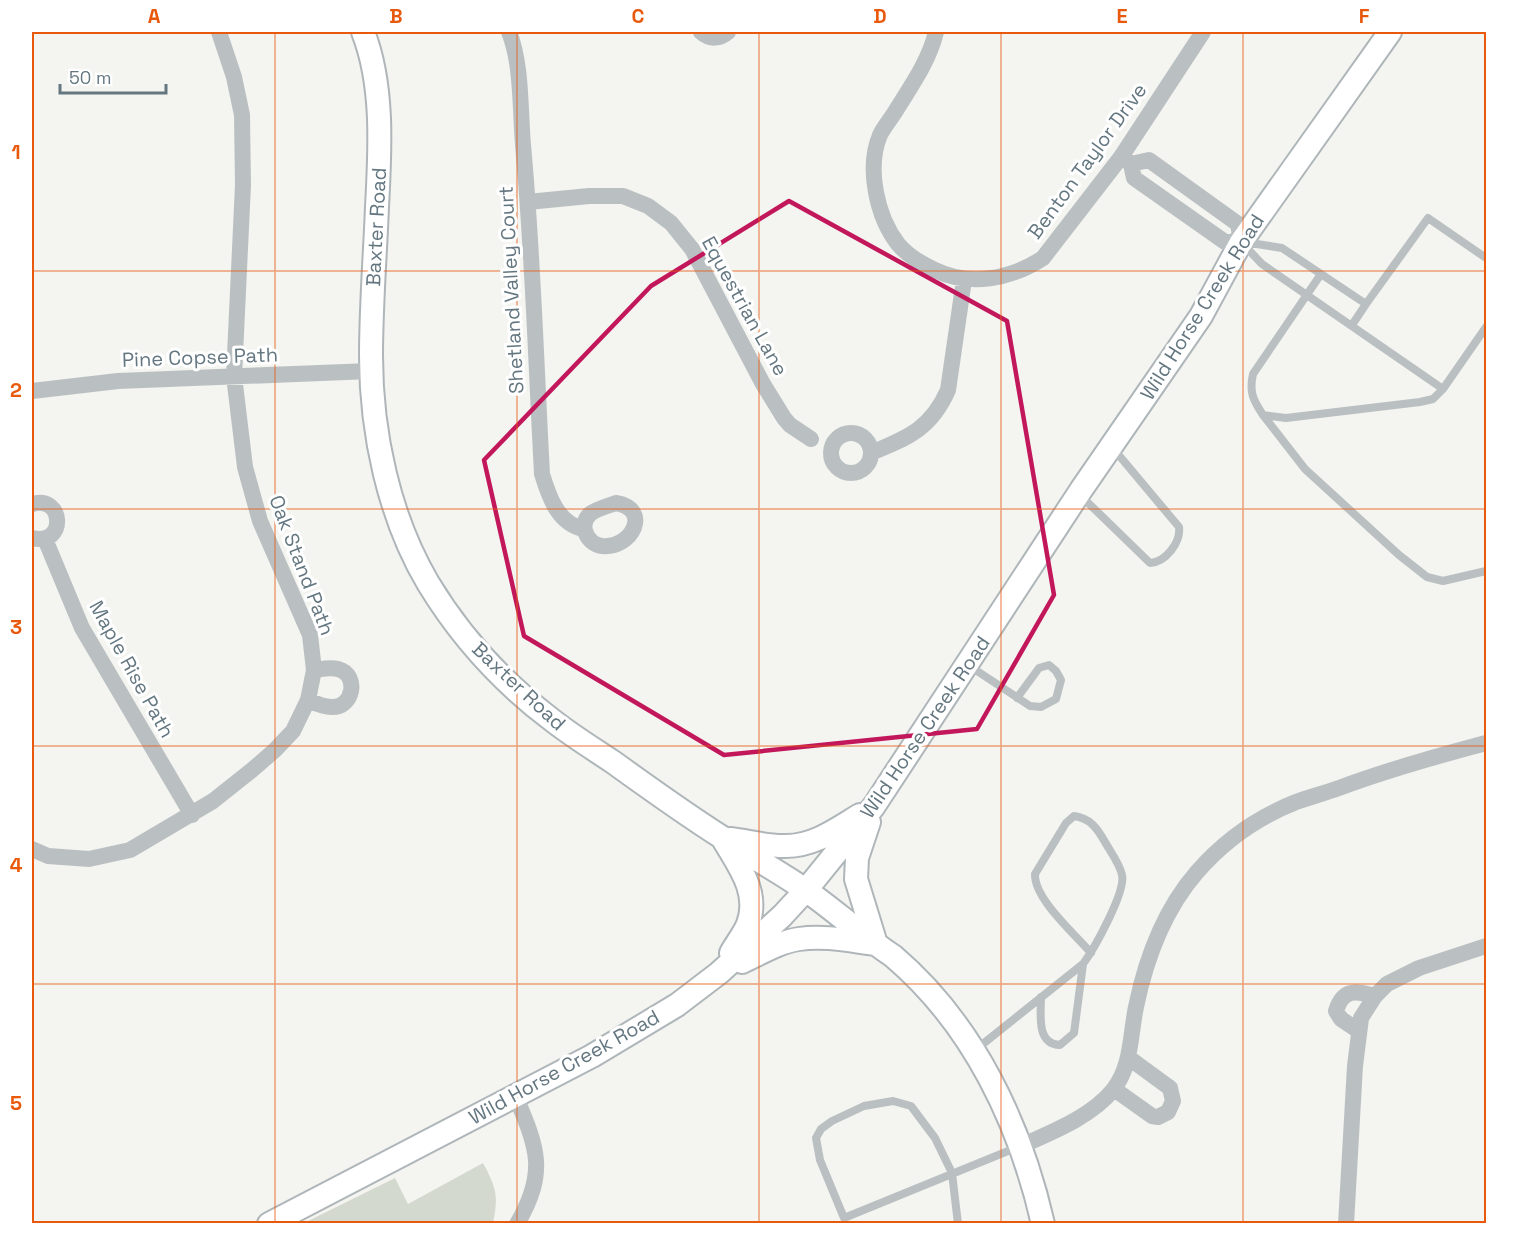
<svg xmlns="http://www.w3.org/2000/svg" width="1518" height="1255" font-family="'Space Grotesk',sans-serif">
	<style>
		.green { fill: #d4d9d0 }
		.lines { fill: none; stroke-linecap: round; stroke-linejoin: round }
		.secondary-casing { stroke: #afb6b9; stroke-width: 26 }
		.service { stroke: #bac0c2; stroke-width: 8 }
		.minor { stroke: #bac0c2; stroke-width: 16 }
		.secondary { stroke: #fff; stroke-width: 22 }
		.marked { fill: none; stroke: #c2185b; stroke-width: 4.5; stroke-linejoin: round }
		.grid { fill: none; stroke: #e8590c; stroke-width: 1.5; stroke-opacity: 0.55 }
		.labels { text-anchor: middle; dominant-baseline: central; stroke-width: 6; stroke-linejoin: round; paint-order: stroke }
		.street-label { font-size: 20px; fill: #647780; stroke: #fff }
		.neatline { fill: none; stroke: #e8590c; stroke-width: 2 }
		.grid-label { font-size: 20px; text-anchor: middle; font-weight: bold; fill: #e8590c }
	</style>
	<rect width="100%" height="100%" fill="#f4f4f0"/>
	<!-- green -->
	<path class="green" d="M483,1163C496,1187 499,1196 493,1223H304L395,1178L408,1204Z"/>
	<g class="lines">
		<defs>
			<path id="secondary" d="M363,32C384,85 380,151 377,207C375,257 371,306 371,356C371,433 389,517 428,583C460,636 503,683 552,720C571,735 592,748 613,762C649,788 685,814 723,838C750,856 778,871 804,889C829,906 851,926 875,943C881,948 887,952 893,956C973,1024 1020,1123 1043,1224
				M869,822L857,858L856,879L876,944
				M723,839C738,865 760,892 748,924C744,934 736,944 731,953
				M730,839C748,841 768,847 786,846C814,846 837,829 860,815
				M742,962C761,953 779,942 799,939C824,935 851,941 875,944
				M269,1224L592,1056L677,1005L719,973L782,916L806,890L874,806L1081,490L1201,316L1241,242L1390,32"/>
		</defs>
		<!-- secondary casing -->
		<use href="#secondary" class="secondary-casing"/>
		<!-- service -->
		<path class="service" d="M1244,242L1282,248L1366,304L1428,218L1486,258
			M1243,244L1262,264L1443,389L1486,327
			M1321,274L1253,374C1249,392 1253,400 1263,415L1286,418L1420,402L1433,399L1443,389
			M1352,325L1366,304
			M1263,415L1305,469L1399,555L1427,577L1443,581L1486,571
			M1079,494L1150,563C1166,562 1181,542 1179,527L1112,447
			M968,665L1030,706L1041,707L1056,699L1061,680L1056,671L1049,665L1039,668L1017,698
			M1041,997C1041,1015 1036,1044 1060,1045L1074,1033L1083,964
			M974,1051L1083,964C1094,949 1126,892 1122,875C1120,864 1110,851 1105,842C1097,828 1090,818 1074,816L1066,823L1035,874C1034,899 1075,934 1091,953
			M958,1224L952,1173L935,1138L911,1106L893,1101L864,1106L832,1121L821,1129L816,1138L820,1160L844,1218L1018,1147"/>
		<!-- minor -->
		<path class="minor" d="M509,32C522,64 520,110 523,145C533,254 536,364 542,474C549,497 558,524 584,529
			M701,32C710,40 720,39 728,32
			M936,32C929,61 911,86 895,112C890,120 884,127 880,135C866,168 877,217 898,244C907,255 922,264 935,270C970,287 1011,279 1043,258L1121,157L1203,32
			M1121,157L1131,164L1134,178L1225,242H1241L1238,224L1149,160L1131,164
			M528,202L589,196H623L648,206L671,223L692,249L763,384L784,418L790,425L811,439
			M32,391L118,381L371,371
			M831 453a20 20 0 1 1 40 0a20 20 0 1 1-40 0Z
			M871,453C907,438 931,429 948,390L964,280
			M616,503C652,509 632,549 602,546C587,544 578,525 590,514C596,509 608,506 616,503Z
			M32,504C64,494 67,547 32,538
			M45,539L82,628L192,815
			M308,700C315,703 323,707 331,707C353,709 360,675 338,669C330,667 322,669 314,670
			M32,849L48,856L89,859L130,850L213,801L252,770L275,750L293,731L308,700L314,670L310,635L260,521L245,467L234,376L243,185L242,115L234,77L219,32
			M1359,1031L1341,1019L1336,1011C1343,988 1356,991 1375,996
			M1114,1089L1152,1116L1158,1117L1168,1112L1173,1101L1170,1088L1129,1058
			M515,1095C537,1147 548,1171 517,1224
			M1021,1146C1052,1132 1091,1117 1113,1090C1132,1066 1130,1035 1136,1007C1146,958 1164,910 1197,872C1223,842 1258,817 1296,802C1310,797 1325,793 1339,788C1387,770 1437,756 1486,743
			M1346,1224L1355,1066L1361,1018L1375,996L1387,984L1419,968L1486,946"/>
		<!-- secondary -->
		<use href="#secondary" class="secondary"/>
	</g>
	<!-- marked area -->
	<path class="marked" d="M789,201L1007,321L1054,595L977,729L724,755L524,636L484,460L651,286Z"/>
	<!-- grid -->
	<path class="grid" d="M275,32V1224M517,32V1224M759,32V1224M1001,32V1224M1243,32V1224M32,271H1486M32,509H1486M32,746H1486M32,984H1486"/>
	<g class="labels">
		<!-- street labels -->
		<g class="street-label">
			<text transform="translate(1087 161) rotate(-54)">Benton Taylor Drive</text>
			<text transform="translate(376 227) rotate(-87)">Baxter Road</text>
			<text transform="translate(511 290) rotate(-93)">Shetland Valley Court</text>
			<text transform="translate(745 306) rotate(61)">Equestrian Lane</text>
			<text transform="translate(1202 307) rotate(-58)">Wild Horse Creek Road</text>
			<text transform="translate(200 357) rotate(-2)">Pine Copse Path</text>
			<text transform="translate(302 565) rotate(69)">Oak Stand Path</text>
			<text transform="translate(132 669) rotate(61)">Maple Rise Path</text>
			<text transform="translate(519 686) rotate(43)">Baxter Road</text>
			<text transform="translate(925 727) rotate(-56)">Wild Horse Creek Road</text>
			<text transform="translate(564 1067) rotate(-29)">Wild Horse Creek Road</text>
		</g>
	</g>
	<!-- border -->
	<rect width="1518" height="1255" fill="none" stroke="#ffffff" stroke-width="66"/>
	<!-- scale -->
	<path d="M60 84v9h106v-9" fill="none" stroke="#647780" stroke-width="3"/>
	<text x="69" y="84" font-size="18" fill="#647780" stroke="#ffffff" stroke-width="4.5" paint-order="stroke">50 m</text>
	<rect x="33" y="33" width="1452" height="1189" class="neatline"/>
	<g class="grid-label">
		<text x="154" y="23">A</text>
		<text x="396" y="23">B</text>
		<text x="638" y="23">C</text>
		<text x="880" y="23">D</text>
		<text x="1122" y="23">E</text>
		<text x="1364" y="23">F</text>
		<text x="16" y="159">1</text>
		<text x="16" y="397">2</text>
		<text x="16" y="634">3</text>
		<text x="16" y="872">4</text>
		<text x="16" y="1110">5</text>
	</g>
</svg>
